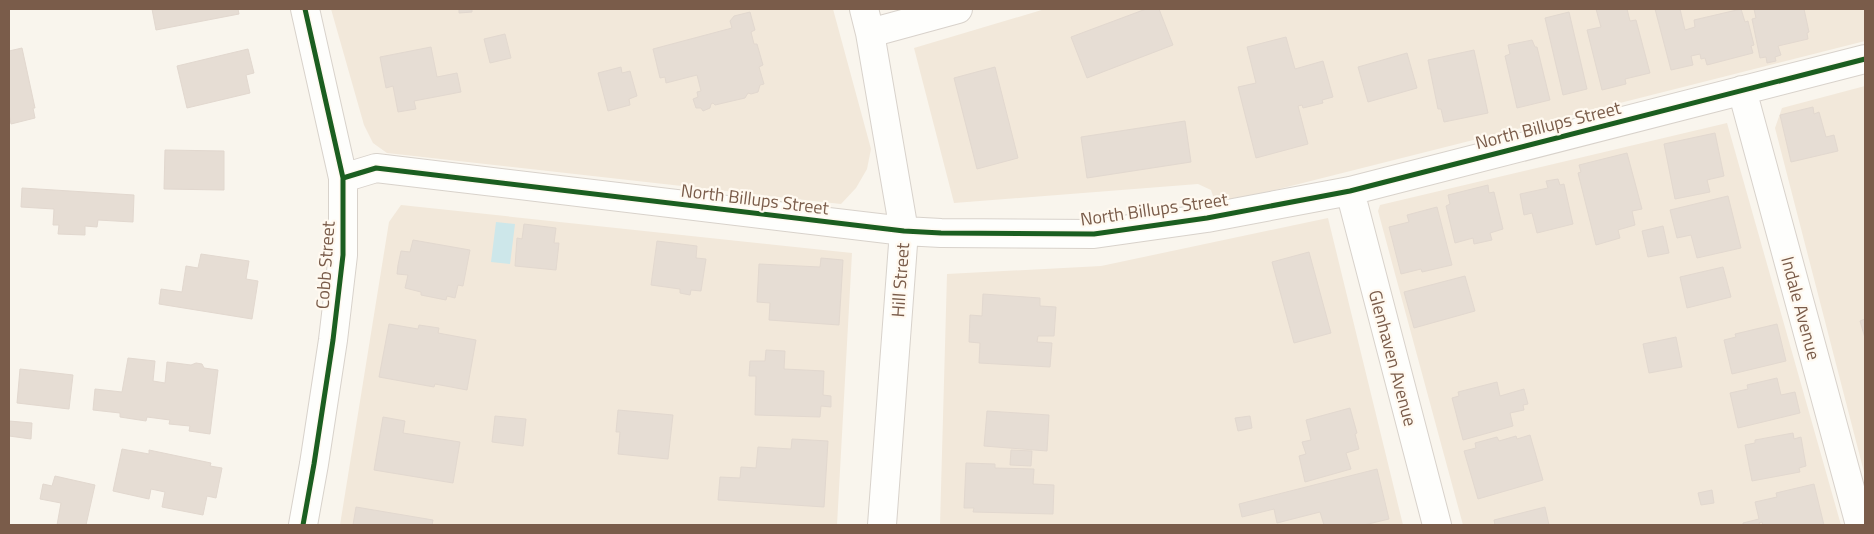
<svg xmlns="http://www.w3.org/2000/svg" width="1874" height="534" font-family="'Titillium Web',sans-serif">
	<style>
		.residential { fill: #f2e8da }
		.water { fill: #cde7ea }
		.building { fill: #e6ddd4; stroke: #e2d8cf }
		.lines { fill: none; stroke-linecap: round; stroke-linejoin: round }
		.minor-casing { stroke: #d8d2cb; stroke-width: 30 }
		.minor { stroke: #fefefc; stroke-width: 28 }
		.cycleway-casing { stroke: #fff9f0; stroke-width: 8 }
		.cycleway { stroke: #1b5e20; stroke-width: 5 }
		.labels { text-anchor: middle; dominant-baseline: central; stroke-width: 4.5; stroke-linejoin: round; paint-order: stroke }
		.street-label { font-size: 18px; fill: #7a5c4a; stroke: #fff9f0 }
	</style>
	<rect width="100%" height="100%" fill="#f9f5ed"/>
	<!-- residential -->
	<path class="residential" d="M331,9H833L871,149L867,169L856,188L841,204L387,153L373,143L364,125Z
		M1045,9H1865V41L1216,205L1211,190L1198,184L954,203L914,48Z
		M1865,86V476L1775,128L1782,108Z
		M1727,123L1841,525H1463L1378,211L1380,205Z
		M401,205L852,253L837,525H340L389,222Z
		M1328,218L1403,525H940L947,274L1101,266Z"/>
	<!-- water -->
	<path class="water" d="M496,222L515,224L510,264L491,262Z"/>
	<!-- building -->
	<path class="building" d="M152,9H238L239,14L156,30Z
		M459,9H472V12L459,13Z
		M1146,9H1159L1173,45L1087,78L1071,37Z
		M1596,9H1627L1630,21L1636,20L1650,73L1625,79L1626,84L1602,90L1587,30L1601,27Z
		M1655,9H1680L1685,30L1695,27L1694,20L1741,9L1745,22L1748,21L1754,45L1751,46L1753,53L1707,65L1705,58L1701,59L1700,54L1691,56L1693,65L1671,70Z
		M1754,9H1804L1809,32L1807,33L1808,39L1778,46L1781,55L1775,57L1776,61L1767,63L1766,57L1760,58L1752,19L1756,18Z
		M750,12L755,30L751,32L754,44H757L763,65L759,67L764,84L760,85L758,92L751,94L748,93L745,98L715,105L713,103L711,104L710,108L703,111L701,108H696L693,99L698,97L697,92L701,91L697,75L666,83L665,77L660,78L653,49L732,28L730,21L734,16Z
		M1569,12L1587,89L1563,95L1545,18Z
		M505,34L511,58L490,63L484,39Z
		M1286,37L1295,69L1323,61L1333,97L1322,100L1323,103L1303,108L1302,105L1298,106L1308,144L1256,158L1238,87L1256,83L1247,47Z
		M1532,40L1535,47H1537L1550,100L1517,108L1505,56L1510,54L1508,45Z
		M431,47L437,77L457,73L461,92L414,101L416,109L398,112L393,86L386,88L380,57Z
		M22,48L35,108H33L35,118L11,124L9,115V51Z
		M248,49L254,73L246,75L250,93L187,108L177,66Z
		M1474,50L1488,113L1444,122L1441,109H1438L1428,60Z
		M1407,53L1417,88L1368,102L1358,67Z
		M621,67L622,73L630,71L637,96L629,99L630,105L608,111L598,73Z
		M995,67L1018,158L977,169L954,78Z
		M1813,107L1814,114L1819,112L1826,137L1834,135L1838,151L1791,162L1780,115Z
		M1185,121L1191,162L1087,178L1081,137Z
		M1715,133L1724,176L1707,180L1710,192L1675,199L1664,144Z
		M165,150L224,151V190L164,189Z
		M1627,153L1642,209L1632,211L1635,225L1618,230L1620,238L1596,245L1578,173L1581,172L1579,165Z
		M1558,179L1560,185L1564,184L1573,224L1537,233L1532,213L1524,215L1520,194L1548,188L1546,181Z
		M1488,185L1489,193L1494,192L1503,229L1490,233L1492,240L1474,244L1473,238L1455,243L1446,206L1450,204L1448,195Z
		M22,188L134,195L133,222L98,220L97,227L85,226V235L58,234L59,225H53L54,209L21,207Z
		M1728,196L1741,248L1697,258L1691,235L1677,238L1670,210Z
		M1437,207L1452,265L1422,272L1421,269L1401,274L1389,227L1409,222L1407,215Z
		M524,224L556,228L554,243H559L556,270L515,266L517,238L522,239Z
		M1663,226L1669,253L1648,257L1642,231Z
		M413,240L470,250L463,286L458,285L455,298L447,296L446,300L421,295V292L405,288L408,275L397,274L398,265L401,251L410,252Z
		M657,241L697,246L696,258L706,259L701,291L691,290L690,295L680,293V289L651,285Z
		M1309,252L1331,333L1294,343L1272,262Z
		M201,254L249,261L246,279L258,281L252,319L159,304L161,289L182,292L186,266L198,268Z
		M821,258L843,260L839,325L769,320L770,303L757,302L759,264L820,267Z
		M1723,267L1731,297L1687,308L1680,277Z
		M1465,276L1475,311L1414,328L1404,292Z
		M983,294L1040,298V306L1056,307L1054,336H1038L1037,342L1052,343L1050,367L979,363L980,343L969,342L970,315L982,316Z
		M1865,319V338L1860,321Z
		M389,324L418,329L419,325L439,328L438,333L476,340L467,390L435,384L434,387L379,377Z
		M1777,324L1786,361L1732,374L1724,340L1736,337L1735,334Z
		M1676,337L1682,367L1649,373L1643,344Z
		M766,350L785,351L784,369L824,371L823,395L831,396V407L821,406L820,417L755,415L756,376H749L750,361H765Z
		M128,358L155,361L153,381L165,383L167,362L191,365L196,363L202,364L204,368L218,370L210,434L189,431L190,426L169,424L170,420L147,417L146,421L120,417V413L93,410L95,389L122,392Z
		M20,369L73,375L69,409L17,403Z
		M1777,378L1781,395L1795,392L1800,413L1738,428L1730,393L1748,389L1747,385Z
		M1497,382L1500,396L1524,389L1528,404L1523,405L1524,410L1510,413L1513,426L1463,440L1452,398L1459,396L1458,392Z
		M1350,408L1357,433L1355,434L1359,449L1346,453L1351,469L1305,482L1299,456L1306,454L1302,442L1311,440L1306,420Z
		M618,410L673,415L668,459L618,454L620,432H616Z
		M987,411L1049,415L1047,451L984,446Z
		M495,416L526,419L523,446L492,442Z
		M1250,416L1252,428L1238,431L1235,418Z
		M383,417L405,421L403,433L460,442L453,483L374,470Z
		M9,421L32,423L31,439L9,436Z
		M1793,433L1794,439L1801,437L1806,466L1799,468L1800,472L1752,481L1745,445L1755,443V440Z
		M1530,435L1543,480L1478,499L1464,451L1476,448L1475,443L1497,437L1499,441L1516,436L1517,439Z
		M792,439L828,441L824,507L718,500L720,477L740,478L741,467L756,468L758,447L791,449Z
		M122,449L149,454V450L211,463L210,466L222,468L216,498L207,496L203,515L162,507L165,492L151,489L149,499L113,491Z
		M1011,450L1032,451L1031,466L1010,465Z
		M966,463L995,464V468L1034,469L1033,484L1054,485L1053,514L973,512L974,508H964Z
		M1377,469L1389,519L1364,525H1324L1320,512L1277,523L1274,509L1242,517L1239,504Z
		M55,476L95,485L86,525H57L61,503L40,499L43,484L52,486Z
		M1814,484L1824,525H1763L1762,522L1759,523L1760,525H1743V523L1759,519L1755,502L1777,497L1776,493Z
		M1712,490L1714,503L1701,505L1698,493Z
		M356,507L433,520L432,525H353Z
		M1545,507L1549,525H1495L1494,520Z"/>
	<g class="lines">
		<defs>
			<path id="minor" d="M864,9L870,33L904,231L882,525
				M870,33L958,9
				M1742,90L1860,525
				M343,178L376,168L904,231L941,233L1094,234L1207,218L1350,191L1865,59
				M1350,191L1437,525
				M303,525L314,464L333,340L343,255V178L305,9"/>
		</defs>
		<!-- minor casing -->
		<use href="#minor" class="minor-casing"/>
		<!-- minor -->
		<use href="#minor" class="minor"/>
		<defs>
			<path id="cycleway" d="M343,178L376,168L904,231L941,233L1094,234L1207,218L1350,191L1865,59
				M303,525L314,464L333,340L343,255V178L305,9"/>
		</defs>
		<!-- cycleway casing -->
		<use href="#cycleway" class="cycleway-casing"/>
		<!-- cycleway -->
		<use href="#cycleway" class="cycleway"/>
	</g>
	<g class="labels">
		<!-- street labels -->
		<g class="street-label">
			<text transform="translate(1548 125) rotate(-14)">North Billups Street</text>
			<text transform="translate(755 199) rotate(7)">North Billups Street</text>
			<text transform="translate(1154 209) rotate(-8)">North Billups Street</text>
			<text transform="translate(325 265) rotate(-86)">Cobb Street</text>
			<text transform="translate(900 280) rotate(-86)">Hill Street</text>
			<text transform="translate(1801 308) rotate(75)">Indale Avenue</text>
			<text transform="translate(1393 358) rotate(75)">Glenhaven Avenue</text>
		</g>
	</g>
	<!-- border -->
	<rect width="1874" height="534" fill="none" stroke="#7a5c4a" stroke-width="20"/>
</svg>
